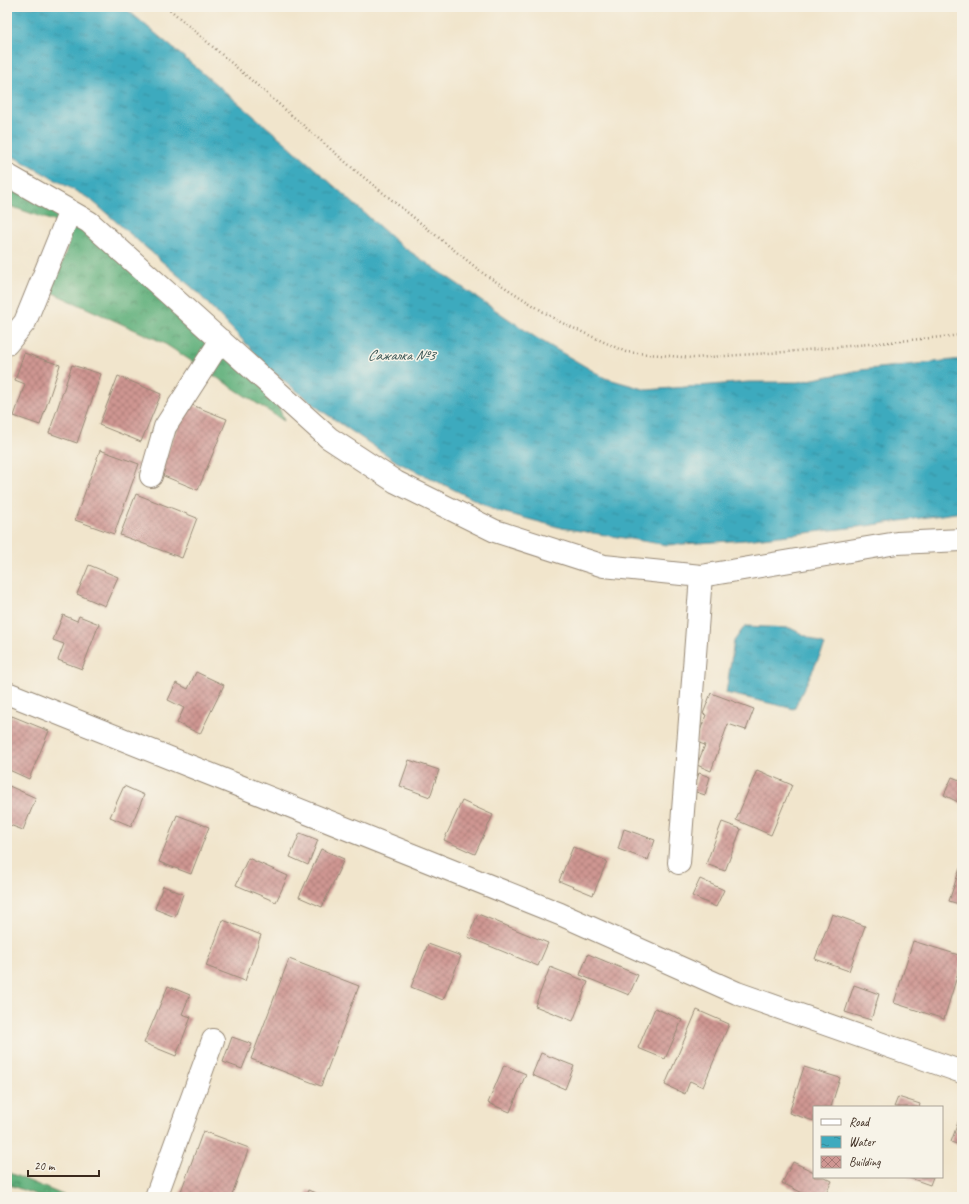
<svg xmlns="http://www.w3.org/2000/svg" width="969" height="1204" font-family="Caveat,sans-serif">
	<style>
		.forest { fill: url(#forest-crowns); stroke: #4e6d4d }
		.water { fill: url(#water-ripples); stroke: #3c6a6e }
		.building { fill: url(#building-cross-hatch) }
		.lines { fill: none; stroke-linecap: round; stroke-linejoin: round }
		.minor-casing { stroke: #968875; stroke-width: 24 }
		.path { stroke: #968875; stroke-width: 2.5; stroke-dasharray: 1 3; stroke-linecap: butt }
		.minor { stroke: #fff; stroke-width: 22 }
		.labels { text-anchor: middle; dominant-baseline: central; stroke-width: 3; stroke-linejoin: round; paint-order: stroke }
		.water-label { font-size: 15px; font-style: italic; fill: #3c5756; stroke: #f7f3e8 }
	</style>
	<defs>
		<pattern id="forest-crowns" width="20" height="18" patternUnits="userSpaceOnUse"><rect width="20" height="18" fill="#61b07c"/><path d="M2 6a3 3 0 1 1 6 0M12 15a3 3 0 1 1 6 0" fill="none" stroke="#518f65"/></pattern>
		<pattern id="water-ripples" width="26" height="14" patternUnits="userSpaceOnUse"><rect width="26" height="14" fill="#3eaabe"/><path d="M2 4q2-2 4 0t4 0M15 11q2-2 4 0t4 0" fill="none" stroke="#358b9a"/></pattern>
		<pattern id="building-cross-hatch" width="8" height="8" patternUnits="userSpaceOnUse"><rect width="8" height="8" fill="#cf9692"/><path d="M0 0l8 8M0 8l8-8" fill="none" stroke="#a97b77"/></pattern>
	</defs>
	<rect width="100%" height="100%" fill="#f7f3e8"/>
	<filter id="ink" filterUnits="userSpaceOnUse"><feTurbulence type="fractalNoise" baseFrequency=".025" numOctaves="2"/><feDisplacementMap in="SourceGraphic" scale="8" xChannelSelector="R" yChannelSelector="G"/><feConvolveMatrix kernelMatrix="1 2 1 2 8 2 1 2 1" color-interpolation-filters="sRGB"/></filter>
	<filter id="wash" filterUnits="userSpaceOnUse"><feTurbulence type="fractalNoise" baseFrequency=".012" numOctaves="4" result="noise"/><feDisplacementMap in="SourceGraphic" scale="16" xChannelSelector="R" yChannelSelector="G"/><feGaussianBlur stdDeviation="0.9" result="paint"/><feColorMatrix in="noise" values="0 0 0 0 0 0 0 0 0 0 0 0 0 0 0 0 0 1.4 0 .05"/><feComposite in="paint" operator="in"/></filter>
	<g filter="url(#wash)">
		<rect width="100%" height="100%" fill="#f1e5cc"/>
		<!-- forest -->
		<path class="forest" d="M7,181L63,208L276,399L284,421L162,342L42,288L59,272L70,239L53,221L7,205Z
			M7,1172L68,1197H42L7,1184Z"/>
		<!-- water -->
		<path class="water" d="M7,7H124L286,143L399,244L535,337L605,378L647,390L749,382H798L860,370L962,359V512L866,526L745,540L667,545L562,528L498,511L397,462L322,411L272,371L196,291L90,199L7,153Z
			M745,626L790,628L825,645L794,709L726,693L734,641Z"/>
		<g id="blocks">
			<!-- building -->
			<path class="building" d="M24,353L60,365L40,425L14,416L25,384L15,380Z
				M72,365L101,374L77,443L49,433Z
				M118,376L161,394L141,442L99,425Z
				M187,403L227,419L198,490L159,474Z
				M100,450L139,464L114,534L75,520Z
				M136,494L197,518L182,558L120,535Z
				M89,565L118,577L105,606L77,594Z
				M63,615L77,621L79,616L99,624L82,669L58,660L64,644L53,640Z
				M196,672L224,685L200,734L177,723L184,708L168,700L176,683L188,689Z
				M711,693L754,709L746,730L728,724L711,771L697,765L705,745L696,742L706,715L703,714Z
				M12,716L49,731L29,779L7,769V728Z
				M409,760L439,770L430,797L400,786Z
				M757,770L792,785L771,835L736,820Z
				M699,773L710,777L705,795L693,791Z
				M952,777L962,781V804L944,795Z
				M7,785L36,798L23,830L7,824Z
				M124,786L144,795L131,826L110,817Z
				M462,801L493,815L475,854L444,840Z
				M177,815L209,827L191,874L159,862Z
				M722,822L741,829L725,871L706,864Z
				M624,829L655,840L648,860L618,849Z
				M300,833L318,840L308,865L290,857Z
				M573,847L607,861L593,895L559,881Z
				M321,849L344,859L322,907L299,897Z
				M248,858L288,876L276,902L236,885Z
				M960,868L962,869V905L949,901Z
				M700,879L724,890L716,907L692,896Z
				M163,886L183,894L175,917L155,909Z
				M478,914L548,943L538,966L468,937Z
				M832,914L865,926L849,971L815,959Z
				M223,920L261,935L245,981L206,966Z
				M913,941L962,956V960L944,1019L894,1003Z
				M428,944L461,956L443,1000L411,987Z
				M588,954L638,975L629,995L580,975Z
				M289,959L359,986L321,1086L251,1059Z
				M550,967L588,982L573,1021L535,1006Z
				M854,985L879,994L871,1020L845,1012Z
				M168,986L190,995L182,1014L191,1017L176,1056L144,1043Z
				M655,1008L682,1020L665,1059L638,1048Z
				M697,1010L729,1024L703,1087L690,1081L685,1094L665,1085Z
				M232,1037L252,1044L242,1069L223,1062Z
				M541,1053L574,1066L565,1089L532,1075Z
				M504,1065L526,1074L510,1112L488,1103Z
				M804,1067L840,1078L831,1107H814V1121L789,1113Z
				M898,1097L920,1104L919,1107H894Z
				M962,1111V1146L951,1142Z
				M203,1131L249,1148L231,1197H189L180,1194Z
				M793,1162L814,1172V1177H824L832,1181L824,1197H811L782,1183Z
				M907,1177H933L930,1185Z
				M308,1190L325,1197H305Z"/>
		</g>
	</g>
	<g filter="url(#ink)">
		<use href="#blocks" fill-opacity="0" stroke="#968875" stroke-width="1"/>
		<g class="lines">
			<defs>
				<path id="minor" d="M7,175L89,222L329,438L396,482L495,531L604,566L701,576L897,543L962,540
					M7,344L25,322L70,211
					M151,476L165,427L221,340
					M7,693L560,914L737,993L962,1072
					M679,863L701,576
					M156,1197L213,1040"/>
			</defs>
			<!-- minor casing -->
			<use href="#minor" class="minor-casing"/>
			<!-- path -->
			<path class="path" d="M167,7L357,172L484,274L558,321L626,352L693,358L786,352L962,335"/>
			<!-- minor -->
			<use href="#minor" class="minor"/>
		</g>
	</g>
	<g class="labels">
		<!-- water labels -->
		<g class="water-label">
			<text x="401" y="355">Сажалка №3</text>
		</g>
	</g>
	<!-- margin -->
	<rect width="969" height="1204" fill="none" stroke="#f7f3e8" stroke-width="24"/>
	<!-- legend -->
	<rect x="813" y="1106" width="130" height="72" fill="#f7f3e8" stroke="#aca397"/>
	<rect x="821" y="1119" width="20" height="6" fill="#ffffff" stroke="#aca397"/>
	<text x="849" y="1126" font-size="12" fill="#3b2a1e">Road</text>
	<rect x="821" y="1136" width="20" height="12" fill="url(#water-ripples)" stroke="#aca397"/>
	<text x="849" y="1146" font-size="12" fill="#3b2a1e">Water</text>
	<rect x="821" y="1156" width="20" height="12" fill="url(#building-cross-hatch)" stroke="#aca397"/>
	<text x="849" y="1166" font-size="12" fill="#3b2a1e">Building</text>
	<!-- scale -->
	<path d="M28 1170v6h71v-6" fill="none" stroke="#3b2a1e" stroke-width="2"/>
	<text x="34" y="1170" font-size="12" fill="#3b2a1e" stroke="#f7f3e8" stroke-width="3" paint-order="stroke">20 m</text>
</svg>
